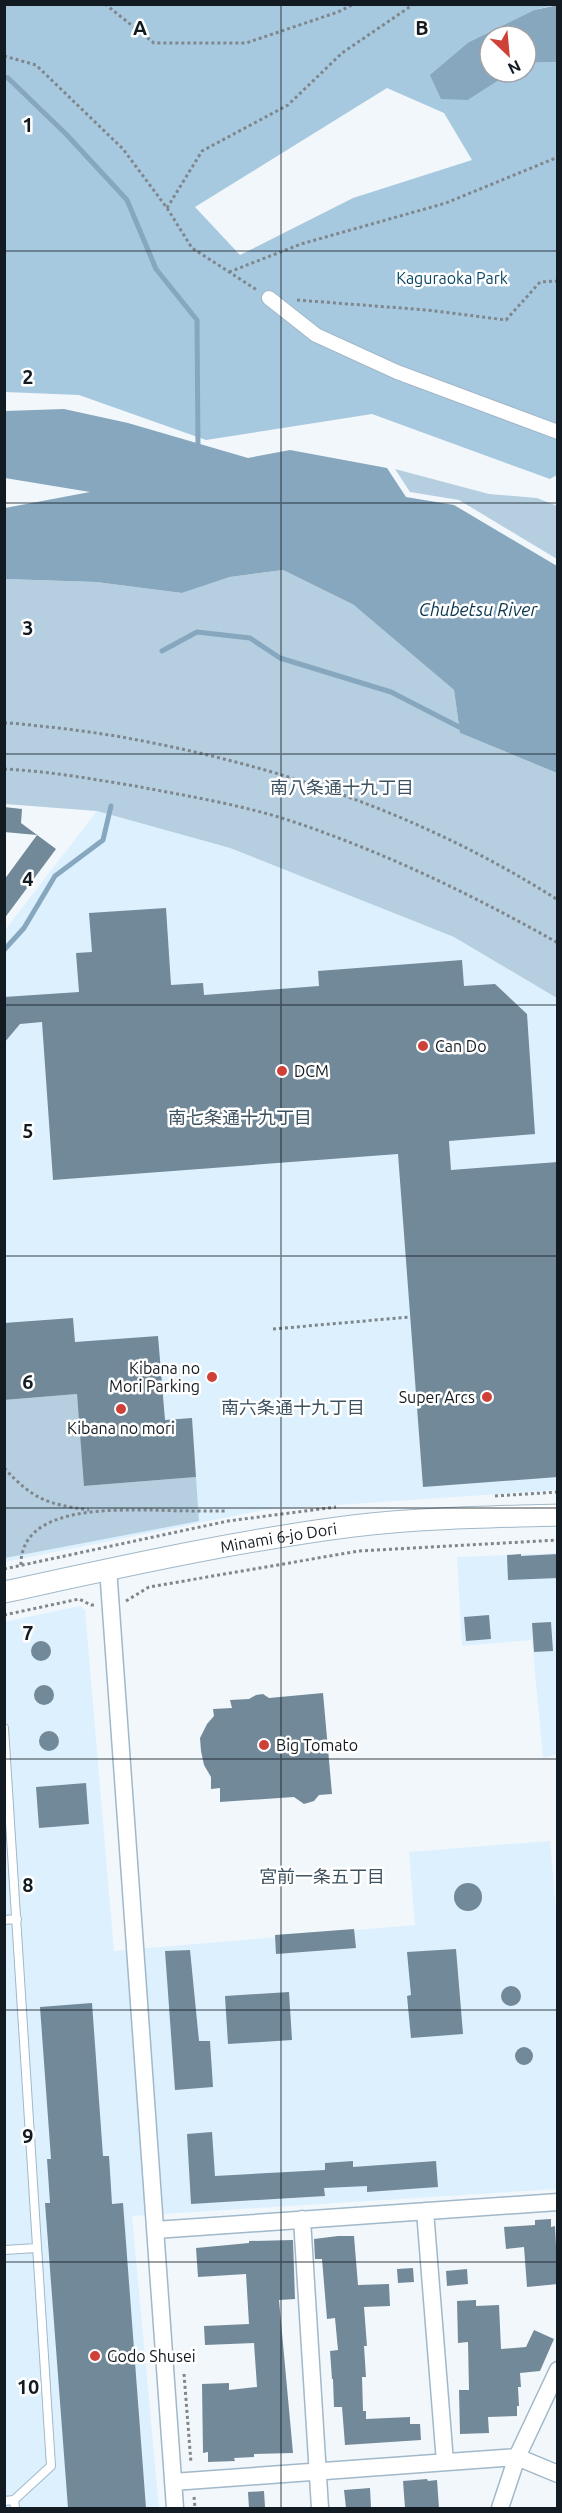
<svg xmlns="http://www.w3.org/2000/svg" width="562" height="2513" font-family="Ubuntu,'Noto Sans JP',sans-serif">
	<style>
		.built { fill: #ddf0fe }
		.green { fill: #b5cee0 }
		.forest { fill: #a7c9e0; fill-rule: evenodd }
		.water { fill: #86a7be }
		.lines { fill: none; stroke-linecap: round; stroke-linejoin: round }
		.stream { stroke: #86a7be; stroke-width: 5 }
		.building { fill: #728999 }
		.service-casing { stroke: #a0b8c9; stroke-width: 10 }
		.pedestrian-casing { stroke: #a0b8c9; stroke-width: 16 }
		.minor-casing { stroke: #a0b8c9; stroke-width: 19 }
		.tertiary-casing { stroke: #a0b8c9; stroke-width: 23 }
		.path { stroke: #7f878c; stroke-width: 3; stroke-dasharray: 3 3; stroke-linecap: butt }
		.service { stroke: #fff; stroke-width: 8 }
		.pedestrian { stroke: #fff; stroke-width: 14 }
		.minor { stroke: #fff; stroke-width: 16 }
		.tertiary { stroke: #fff; stroke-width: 21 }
		.grid { fill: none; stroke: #121b21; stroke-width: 1.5; stroke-opacity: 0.55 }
		.poi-dot { fill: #cf4136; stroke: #fff; stroke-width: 2 }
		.labels { text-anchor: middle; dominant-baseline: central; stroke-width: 5; stroke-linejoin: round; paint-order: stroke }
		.park-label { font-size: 16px; fill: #0a4767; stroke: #fff }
		.poi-label { font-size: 16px; fill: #121b21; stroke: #fff; text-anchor: start }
		.street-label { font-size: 16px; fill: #121b21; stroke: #fff }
		.water-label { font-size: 18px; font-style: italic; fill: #09364e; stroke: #fff }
		.neighbourhood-label { font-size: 18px; fill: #3e5362; stroke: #fff }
		.grid-label { font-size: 20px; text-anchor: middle; font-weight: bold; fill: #121b21; stroke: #fff; stroke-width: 5; stroke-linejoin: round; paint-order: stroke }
	</style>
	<rect width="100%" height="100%" fill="#f2f7fb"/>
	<!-- built -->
	<path class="built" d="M97,811L230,848L454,937L557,998V1490L264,1510L5,1562V930Z
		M557,1553V1754L543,1758L532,1640L462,1646L457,1557Z
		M80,1606L85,1610L114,1951L415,1925L409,1852L550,1841L558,1934L557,2189L132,2216L159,2508H5L4,1622Z"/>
	<!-- green -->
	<path class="green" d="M395,469L489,494L537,498L557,506V559L459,500L410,492Z
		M283,570L356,606L454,690L460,733L557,773V998L454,937L230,848L97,811L5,804L4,579L96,582L182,593L230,577Z
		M77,1394L85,1486L196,1477L199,1521L5,1558V1400Z"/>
	<!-- forest -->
	<path class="forest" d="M5,5H555L534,10L469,42L468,100L512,72H526L527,63L557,62V475L550,479L372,414L206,440L79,395L5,392ZM387,88L444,113L472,160L353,198L240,255L195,207Z"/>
	<!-- water -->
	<path class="water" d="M558,5L557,62L526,63V36H490V72H512L468,100L441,99L430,75L469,42L534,10Z
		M64,409L128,423L248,458L290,450L387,468L406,497L454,505L557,566V773L460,733L454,690L354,605L283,570L230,577L182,593L96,582L5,579V508L90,492L5,478V411Z"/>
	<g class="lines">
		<!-- stream -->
		<path class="stream" d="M4,77L8,78L66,134L127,200L156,269L197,320L198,448
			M162,651L197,632L250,638L280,658L391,692L465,730
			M4,950L24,928L55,876L103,840L111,806"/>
	</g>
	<!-- building -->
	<path class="building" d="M4,807L22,809L21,823L56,849L4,919V880L37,835L4,832Z
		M166,908L171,985L203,983L204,995L319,986L318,971L462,960L464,986L495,984L527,1014L535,1134L449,1141L451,1170L558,1162V1477L423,1487L398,1154L53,1180L42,1022L20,1024L4,1043V997L79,992L76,953L92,952L89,913Z
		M73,1318L75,1342L158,1336L165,1420L192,1418L196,1477L84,1486L77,1394L4,1400V1323Z
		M521,1554V1556L558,1554V1578L508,1580L507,1555Z
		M489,1615L491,1639L466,1641L464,1617Z
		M551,1622L553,1651L534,1652L532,1623Z
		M31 1651a10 10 0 1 1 20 0a10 10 0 1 1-20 0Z
		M34 1695a10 10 0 1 1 20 0a10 10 0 1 1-20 0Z
		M323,1693L332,1794L319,1795L314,1801L304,1804L294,1797L220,1802V1788L211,1789V1777L204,1765L201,1751L200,1738L207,1724L214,1716L213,1709L232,1708L230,1700L249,1699L256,1695L263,1694L269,1698Z
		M39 1741a10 10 0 1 1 20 0a10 10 0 1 1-20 0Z
		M86,1783L89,1824L39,1828L36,1787Z
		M454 1897a14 14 0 1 1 28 0a14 14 0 1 1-28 0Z
		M354,1929L356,1948L276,1954L275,1935Z
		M456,1949L463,2034L411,2038L407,1996L411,1995L407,1952Z
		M190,1950L199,2041H210L213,2087L175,2090L165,1951Z
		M501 1996a10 10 0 1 1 20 0a10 10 0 1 1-20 0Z
		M289,1992L292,2040L228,2044L225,1996Z
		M92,2003L103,2156H109L112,2204L123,2203L146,2508H68L45,2203H50L47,2159H51L40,2007Z
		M515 2056a9 9 0 1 1 18 0a9 9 0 1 1-18 0Z
		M212,2132L215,2176L325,2170V2163L353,2161V2167L436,2161L438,2187L367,2192V2186L324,2188L325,2196L191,2204L187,2134Z
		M551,2219V2227L555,2226L558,2284L527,2287L524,2247L506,2249L504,2227L535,2225V2220Z
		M338,2236H354L358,2285L389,2284L390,2306L364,2307L367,2346H364L366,2377H362L363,2411H366V2419L410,2417V2424H420L421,2440L345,2445L342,2407H334L333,2379H332L330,2351L338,2350L335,2318L327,2319L322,2259H315L314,2239Z
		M293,2240L295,2299L279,2300L293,2453L254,2454V2457L234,2458L235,2461L208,2462V2452L203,2453L202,2384L229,2383V2390L257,2387L254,2343L205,2345L204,2326L249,2324L246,2274L198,2277L196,2248L249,2243V2241Z
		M413,2268L414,2282L398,2283L397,2269Z
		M467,2269L468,2284L447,2286L446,2271Z
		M476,2300V2306L499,2305L501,2349L526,2347L534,2330L554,2339L540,2371L520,2373L521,2387H518L519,2406H517V2416L488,2417L489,2433L460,2434L459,2390H469L468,2342L458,2343L457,2301Z
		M427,2479L428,2481L437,2480L439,2508H405L403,2481Z
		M370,2488L371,2508H346L344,2490Z
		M264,2491L265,2507L249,2508L248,2492Z"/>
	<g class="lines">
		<defs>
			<path id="service" d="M4,1728L51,2466L14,2500
				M4,1920L17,1919
				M4,2250L37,2248
				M4,2501L14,2500L15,2508"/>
			<path id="pedestrian" d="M269,298L316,335L397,372L558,432"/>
			<path id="minor" d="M108,1568L175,2508
				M425,2211L445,2462
				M302,2219L320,2508
				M155,2230L558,2202
				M173,2482L517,2457L558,2474
				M500,2508L517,2457L558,2370"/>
			<g id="tertiary">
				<path id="s1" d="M4,1592C120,1567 235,1541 353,1526C421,1518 489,1517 558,1515"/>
			</g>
		</defs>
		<!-- service casing -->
		<use href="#service" class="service-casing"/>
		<!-- pedestrian casing -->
		<use href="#pedestrian" class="pedestrian-casing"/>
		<!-- minor casing -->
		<use href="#minor" class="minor-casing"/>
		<!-- tertiary casing -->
		<use href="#tertiary" class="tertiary-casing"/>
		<!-- path -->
		<path class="path" d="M105,4L154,43H246L338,12L354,4
			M4,56L36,65L123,149L167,208L192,248L257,290
			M167,208L202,151L288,105L342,53L414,4
			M229,272L301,244L446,203L558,157
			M297,300L427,310L506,320L540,282L558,281
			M4,723C19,723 35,726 50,727C85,731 119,736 153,743C298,772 432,820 558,900
			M4,769C48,771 92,779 135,786C187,796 244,805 294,822C386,853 473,895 558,943
			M273,1329L410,1317
			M4,1468C34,1500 47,1504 89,1510
			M495,1496L558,1492
			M21,1565C20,1506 112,1510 152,1510C177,1511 202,1511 227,1511
			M4,1569L228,1521L336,1507
			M126,1601L149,1587L359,1551L558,1540
			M4,1615L79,1599L91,1605H96
			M184,2374L191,2463
			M194,2497L195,2508"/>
		<!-- service -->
		<use href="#service" class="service"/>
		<!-- pedestrian -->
		<use href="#pedestrian" class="pedestrian"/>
		<!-- minor -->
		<use href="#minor" class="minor"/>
		<!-- tertiary -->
		<use href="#tertiary" class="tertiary"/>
	</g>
	<!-- grid -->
	<path class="grid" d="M281,4V2508M4,251H558M4,503H558M4,754H558M4,1005H558M4,1256H558M4,1508H558M4,1759H558M4,2010H558M4,2262H558"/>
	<!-- markers -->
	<g class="poi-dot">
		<circle cx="423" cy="1046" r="6"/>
		<circle cx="282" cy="1071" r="6"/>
		<circle cx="212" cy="1377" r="6"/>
		<circle cx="487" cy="1397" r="6"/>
		<circle cx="121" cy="1409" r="6"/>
		<circle cx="264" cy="1745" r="6"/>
		<circle cx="95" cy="2356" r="6"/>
	</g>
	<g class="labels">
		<!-- park labels -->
		<g class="park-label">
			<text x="452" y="278">Kaguraoka Park</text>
		</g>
		<!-- poi labels -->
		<g class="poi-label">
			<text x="435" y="1046">Can Do</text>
			<text x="294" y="1071">DCM</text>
			<text x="200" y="1368" text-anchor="end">Kibana no<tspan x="200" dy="18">Mori Parking</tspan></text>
			<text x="475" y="1397" text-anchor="end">Super Arcs</text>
			<text x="121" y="1428" text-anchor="middle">Kibana no mori</text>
			<text x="276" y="1745">Big Tomato</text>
			<text x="107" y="2356">Godo Shusei</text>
		</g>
		<!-- street labels -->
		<g class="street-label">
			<text stroke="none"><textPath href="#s1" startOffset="280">Minami 6-jo Dori</textPath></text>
		</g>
		<!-- water labels -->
		<g class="water-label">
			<text x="478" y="609">Chubetsu River</text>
		</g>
		<!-- neighbourhood labels -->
		<g class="neighbourhood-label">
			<text x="342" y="787">南八条通十九丁目</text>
			<text x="240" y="1117">南七条通十九丁目</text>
			<text x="293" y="1407">南六条通十九丁目</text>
			<text x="322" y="1876">宮前一条五丁目</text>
		</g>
	</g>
	<g class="grid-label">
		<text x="140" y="35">A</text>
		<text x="422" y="35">B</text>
		<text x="28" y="132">1</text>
		<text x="28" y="384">2</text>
		<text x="28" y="635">3</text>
		<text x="28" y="886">4</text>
		<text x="28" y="1138">5</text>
		<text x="28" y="1389">6</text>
		<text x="28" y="1640">7</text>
		<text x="28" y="1892">8</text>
		<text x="28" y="2143">9</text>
		<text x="28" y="2394">10</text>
	</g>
	<!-- border -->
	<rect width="562" height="2513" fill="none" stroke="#121b21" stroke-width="12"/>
	<!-- north arrow -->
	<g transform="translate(508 54) rotate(154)"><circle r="28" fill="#ffffff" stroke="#a0a4a6" stroke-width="1.5"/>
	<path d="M0-4.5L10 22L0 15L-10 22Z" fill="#cf4136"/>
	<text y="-9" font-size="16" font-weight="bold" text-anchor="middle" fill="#121b21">N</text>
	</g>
</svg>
